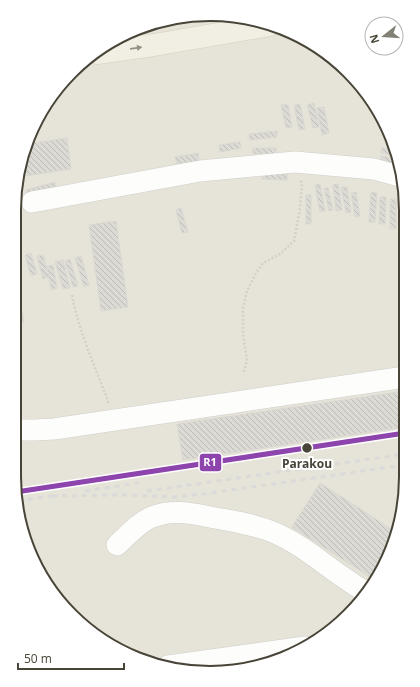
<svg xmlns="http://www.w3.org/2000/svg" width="420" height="687" font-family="'Open Sans',sans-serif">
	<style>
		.residential { fill: #e6e3d9 }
		.building { fill: url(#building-back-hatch); stroke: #dad8d1 }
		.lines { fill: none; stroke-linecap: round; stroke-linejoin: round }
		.minor-casing { stroke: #cfcfc9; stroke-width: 22 }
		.major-casing { stroke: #d4d0b9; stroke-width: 23 }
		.path { stroke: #d2d1ca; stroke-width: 2.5; stroke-dasharray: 2 2; stroke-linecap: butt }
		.minor { stroke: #fdfdfc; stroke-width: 21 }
		.major { stroke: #f1efe4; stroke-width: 22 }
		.rail { stroke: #dadad9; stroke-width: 3; stroke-dasharray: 5 5; stroke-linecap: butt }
		.rail-1-casing { stroke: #fff; stroke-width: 8 }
		.rail-1 { stroke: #8e44ad; stroke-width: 5 }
		.oneway { fill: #949185 }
		.stop-dot { fill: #484437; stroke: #fff; stroke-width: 1.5 }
		.labels { text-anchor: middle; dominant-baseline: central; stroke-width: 4; stroke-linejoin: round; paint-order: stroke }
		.stop-label { font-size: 12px; font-weight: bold; fill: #484437; stroke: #fff }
		.rim { fill: none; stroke: #484437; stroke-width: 2 }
		.line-badge { stroke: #fff; stroke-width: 1.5 }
		.badge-label { font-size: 11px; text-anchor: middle; font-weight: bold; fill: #fff }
	</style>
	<defs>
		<pattern id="building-back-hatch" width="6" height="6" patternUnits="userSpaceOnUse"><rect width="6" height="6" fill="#dbdad4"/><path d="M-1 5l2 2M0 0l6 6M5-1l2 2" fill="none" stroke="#bdbcb7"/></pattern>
	</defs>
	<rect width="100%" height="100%" fill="#f1f1ec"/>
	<!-- residential -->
	<path class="residential" d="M184,16L261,21L329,54L380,112L406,197L404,502L391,552L366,596L319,640L273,663L210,673L147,663L91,633L54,596L24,540L14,477L16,185L29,135L54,91L112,40Z"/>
	<!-- building -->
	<path class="building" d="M314,103L319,127L313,128L307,105Z
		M288,104L292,127L286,128L281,105Z
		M300,104L305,129L299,130L294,105Z
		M324,107L329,133L322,135L317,108Z
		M277,131V137L250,140L249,134Z
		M67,138L71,169L18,177L26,144Z
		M240,142L241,148L220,152L219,145Z
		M253,148H276V154H253Z
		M382,148L391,149L393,155L381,153Z
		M198,153L199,161L177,165L175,157Z
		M381,156L394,158L395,163L381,162Z
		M262,173L287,174V180L262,179Z
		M55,182L56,189L27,196L26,190Z
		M320,184L325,211L320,212L315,185Z
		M338,184L342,210L336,211L333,185Z
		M341,187H347L351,212L346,213Z
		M324,188H328L333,210L329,211Z
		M356,192L360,216L355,217L351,193Z
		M371,192L377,193L375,222H369Z
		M306,195H311V224H306Z
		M380,197H386L385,224H379Z
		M390,199H396V229H390Z
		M400,200H406L404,226L398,225Z
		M181,208L188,232L182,233L176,210Z
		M116,221L128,307L101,311L89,225Z
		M31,253L37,274L31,276L25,255Z
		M43,255L49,277L43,279L37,256Z
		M81,256L89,285L84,287L75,258Z
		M70,259L78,286L73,287L65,261Z
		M63,260L70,288L63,289L55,262Z
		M53,265L57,288L51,290L47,266Z
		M15,274L24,322L15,323Z
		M405,391V427L183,460L177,424Z
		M320,483L396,532L391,552L375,580L292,527Z"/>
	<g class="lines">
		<defs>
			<path id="minor" d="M32,202L200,171L295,162L374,169L399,176
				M14,430H35L54,429L405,377
				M117,545C127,536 139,522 152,517C171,509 191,513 210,517C231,521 255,524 275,533C308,547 336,576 368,593
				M168,666L305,647"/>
			<path id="major" d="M97,53L154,45L270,25"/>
		</defs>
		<!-- minor casing -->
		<use href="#minor" class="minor-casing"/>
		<!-- major casing -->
		<use href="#major" class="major-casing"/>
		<!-- path -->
		<path class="path" d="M72,295C79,333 96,368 109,404
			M244,372L247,360L243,334V308L247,291L256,273L263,263L280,254L294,241L300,209L302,184L300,179"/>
		<!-- minor -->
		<use href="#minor" class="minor"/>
		<!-- major -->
		<use href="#major" class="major"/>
		<!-- rail -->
		<path class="rail" d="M85,491L143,482
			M147,491L405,454
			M16,492L405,433
			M52,496L123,495L174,497L203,494L404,465
			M18,501L58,495"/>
		<defs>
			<path id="rail-1" d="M16,492L405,433"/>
		</defs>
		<!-- rail-1 casing -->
		<use href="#rail-1" class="rail-1-casing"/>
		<!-- rail-1 -->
		<use href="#rail-1" class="rail-1"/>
	</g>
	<!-- one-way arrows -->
	<defs><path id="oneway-solid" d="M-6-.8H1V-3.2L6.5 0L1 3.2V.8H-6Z"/></defs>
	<use class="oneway" href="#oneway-solid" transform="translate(136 48) rotate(-8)"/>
	<!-- markers -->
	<circle class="stop-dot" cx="307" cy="448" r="5.5"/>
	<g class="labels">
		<!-- stop labels -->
		<g class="stop-label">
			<text x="307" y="463">Parakou</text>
		</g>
	</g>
	<!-- crop -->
	<path d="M0 0H420V687H0ZM210 21H210A189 189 0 0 1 399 210V477A189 189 0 0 1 210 666H210A189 189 0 0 1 21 477V210A189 189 0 0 1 210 21Z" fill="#fff" fill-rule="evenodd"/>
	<path class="rim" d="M210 21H210A189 189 0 0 1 399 210V477A189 189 0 0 1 210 666H210A189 189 0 0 1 21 477V210A189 189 0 0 1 210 21Z"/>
	<rect class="line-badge" x="199" y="453" width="23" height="19" rx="4" fill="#8e44ad"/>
	<g class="badge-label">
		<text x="210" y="466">R1</text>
	</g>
	<!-- north arrow -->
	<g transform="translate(384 36) rotate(253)"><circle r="19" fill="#ffffff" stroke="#b6b4af"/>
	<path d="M0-3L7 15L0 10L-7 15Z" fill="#838176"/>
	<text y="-6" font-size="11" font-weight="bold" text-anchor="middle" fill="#484437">N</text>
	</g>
	<!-- scale -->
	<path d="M18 663v6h106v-6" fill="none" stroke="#484437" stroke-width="2"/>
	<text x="24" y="663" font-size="12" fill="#484437" stroke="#ffffff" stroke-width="3" paint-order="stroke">50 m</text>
</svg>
